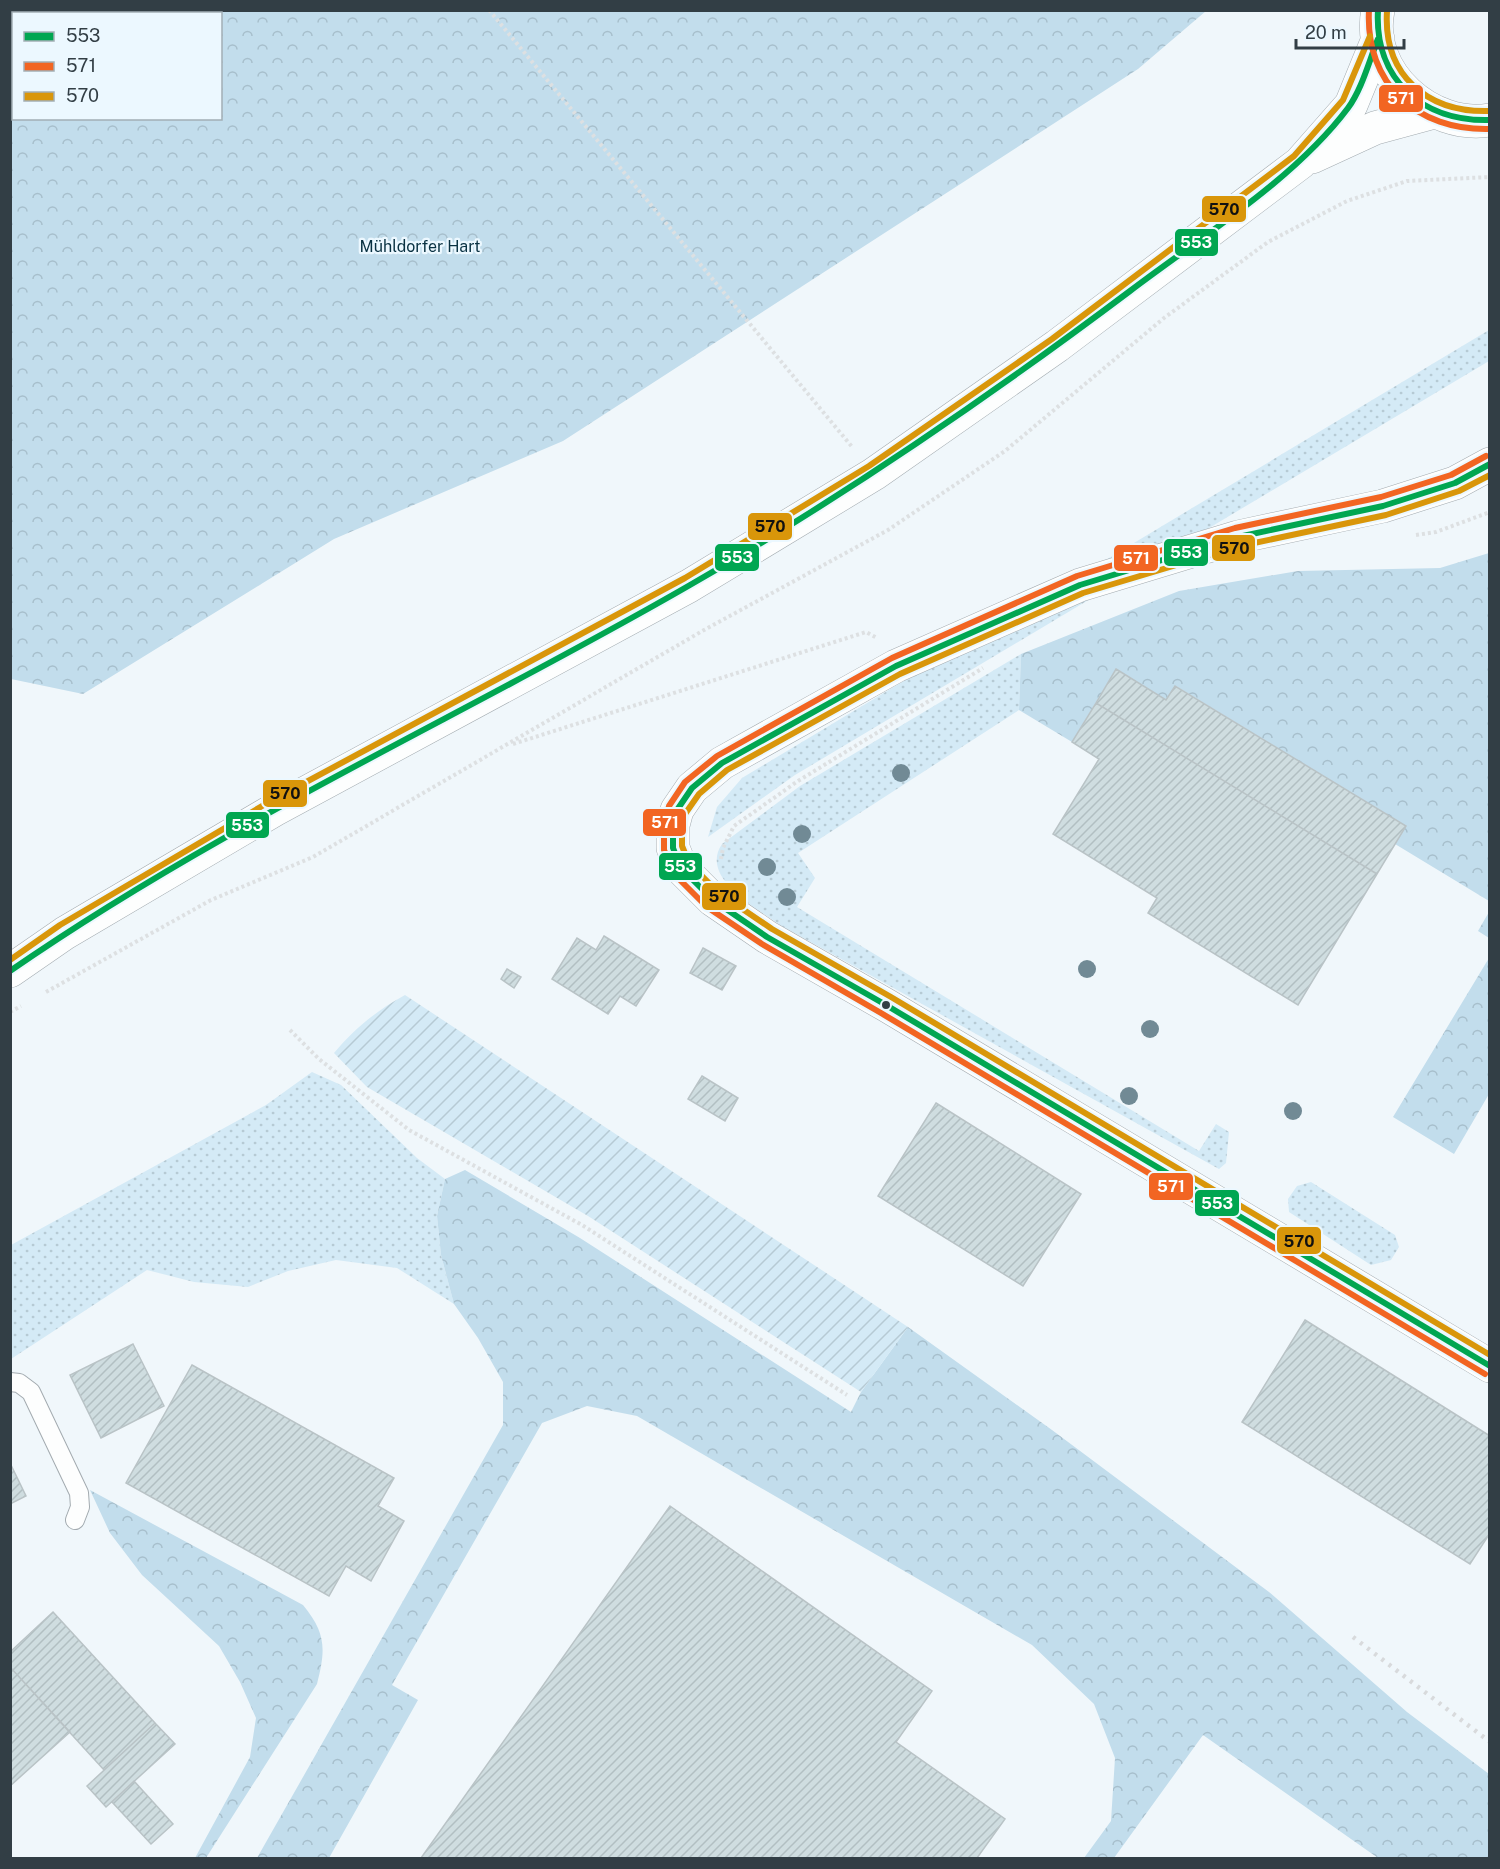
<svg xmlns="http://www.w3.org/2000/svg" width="1500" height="1869" font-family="'Public Sans',sans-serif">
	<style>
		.grass { fill: url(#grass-dots) }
		.forest { fill: url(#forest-crowns); fill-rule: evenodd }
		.garden { fill: url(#garden-furrows) }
		.building { fill: url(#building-hatch); stroke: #b9c3c6; stroke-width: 1.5 }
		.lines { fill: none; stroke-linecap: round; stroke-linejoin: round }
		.lane-casing { stroke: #a3abb0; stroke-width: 20 }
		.street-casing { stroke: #a3abb0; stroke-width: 34 }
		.secondary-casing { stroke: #a3abb0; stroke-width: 34 }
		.path { stroke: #dde0e2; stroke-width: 4; stroke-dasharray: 3 3; stroke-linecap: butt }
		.lane { stroke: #fdfefe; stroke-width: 18 }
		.street { stroke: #fdfefe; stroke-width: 33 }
		.secondary { stroke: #fdfefe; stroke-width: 33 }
		.rail { stroke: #d8dadc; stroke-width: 4.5; stroke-dasharray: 3 6; stroke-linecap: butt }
		.bus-1-casing { stroke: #ecf8ff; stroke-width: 10 }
		.bus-2-casing { stroke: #ecf8ff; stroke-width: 10 }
		.bus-3-casing { stroke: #ecf8ff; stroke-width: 10 }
		.bus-1 { stroke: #00a651; stroke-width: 6 }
		.bus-2 { stroke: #f26522; stroke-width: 6 }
		.bus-3 { stroke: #d9960a; stroke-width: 6 }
		.tree { fill: #718a95 }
		.bus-dot { fill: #323e45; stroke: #ecf8ff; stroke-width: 2 }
		.labels { text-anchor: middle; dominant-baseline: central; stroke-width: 4.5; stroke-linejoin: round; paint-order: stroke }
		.park-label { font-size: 16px; fill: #093142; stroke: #ecf8ff }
		.line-badge { stroke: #ecf8ff; stroke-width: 2 }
		.badge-label { font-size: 16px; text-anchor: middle; font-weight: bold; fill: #fff }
		.pale-badge-label { font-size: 16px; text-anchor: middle; font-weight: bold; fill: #111 }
	</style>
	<defs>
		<pattern id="grass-dots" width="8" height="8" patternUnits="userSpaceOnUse" patternTransform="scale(1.5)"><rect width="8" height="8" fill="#d4eaf6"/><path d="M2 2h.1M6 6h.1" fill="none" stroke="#b6cad4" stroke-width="1.8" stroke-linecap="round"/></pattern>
		<pattern id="forest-crowns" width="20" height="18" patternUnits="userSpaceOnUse" patternTransform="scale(1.5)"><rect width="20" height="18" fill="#c2ddec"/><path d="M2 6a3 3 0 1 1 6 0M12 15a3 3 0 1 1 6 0" fill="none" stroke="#a7bfcc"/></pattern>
		<pattern id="garden-furrows" width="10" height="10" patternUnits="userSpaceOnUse" patternTransform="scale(1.5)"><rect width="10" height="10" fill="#d4eaf6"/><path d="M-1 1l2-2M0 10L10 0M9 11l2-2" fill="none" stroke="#b6cad4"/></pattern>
		<pattern id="building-hatch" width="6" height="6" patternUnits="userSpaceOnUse" patternTransform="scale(1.5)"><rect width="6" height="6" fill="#cfdde0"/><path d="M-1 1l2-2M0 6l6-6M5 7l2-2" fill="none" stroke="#b2bfc2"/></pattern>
	</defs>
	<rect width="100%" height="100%" fill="#f0f7fb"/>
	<!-- grass -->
	<path class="grass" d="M1489,330V361L795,775L708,837L717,807L742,778Z
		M1021,654L1019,710L798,853L815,878L797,907L1199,1151L1216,1124L1229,1132L1226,1163L1219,1169L780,925C757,908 699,878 722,844L800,786Z
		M312,1072L341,1085L417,1158L445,1179L437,1216L441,1255L454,1304L397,1268L336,1260L288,1271L248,1287L194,1282L147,1270L11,1359V1245L266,1105Z
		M1311,1182L1395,1235L1399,1247L1391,1260L1371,1265L1289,1212L1288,1199L1297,1186Z"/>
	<!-- forest -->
	<path class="forest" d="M11,10H1206V11L1138,69L563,441L334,539L83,694L11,679ZM14,14H220V118H14Z
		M1489,553V901L1395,844L1405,826L1176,686L1166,700L1116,669L1072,742L1019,710L1021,654L1179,591L1298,571L1440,568Z
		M1489,912V938L1478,931Z
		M1489,958V1094L1454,1154L1393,1117Z
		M465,1170L580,1238L851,1412L861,1392L908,1327L1052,1430L1269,1592L1407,1712L1489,1774V1858H1378L1203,1735L1114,1858H1084L1111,1821L1115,1758L1094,1704L1032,1645L637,1416L587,1406L542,1423L392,1685L418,1700L329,1858H257L503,1425V1382L478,1338L454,1304L441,1255L437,1216L445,1179Z
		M90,1490L303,1605C326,1633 326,1649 317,1684L206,1858H195L250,1757L256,1718L240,1682L219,1646L142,1575L110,1533Z"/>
	<!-- garden -->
	<path class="garden" d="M405,995L908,1327L861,1392L588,1216L367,1087L334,1053C355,1028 376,1011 405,995Z"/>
	<!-- building -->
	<path class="building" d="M1116,669L1166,700L1175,686L1406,826L1377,874L1096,703Z
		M1096,703L1377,874L1298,1005L1148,913L1157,898L1053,834L1099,759L1072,742Z
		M604,936L659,970L636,1006L620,996L608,1014L552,979L577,938L596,950Z
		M703,948L736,966L722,990L690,973Z
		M507,969L521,977L514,988L501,979Z
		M702,1076L738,1098L725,1121L688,1099Z
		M936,1103L1081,1194L1023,1286L878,1196Z
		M1305,1320L1490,1436V1533L1470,1564L1242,1422Z
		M133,1344L164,1406L101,1438L70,1375Z
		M192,1365L394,1478L378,1506L404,1521L371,1581L346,1566L329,1596L126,1483Z
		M10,1463L26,1496L10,1504Z
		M670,1506L932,1691L896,1742L1005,1819L977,1858H421Z
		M53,1612L155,1723L104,1770L10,1667V1652Z
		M10,1667L70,1732L10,1786Z
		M155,1723L175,1744L106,1807L87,1786Z
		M134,1781L173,1824L151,1844L112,1802Z"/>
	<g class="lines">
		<defs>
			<path id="lane" d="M10,1382L19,1383L31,1392L79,1493L80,1507L75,1520"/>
			<path id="street" d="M1490,464L1455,483L1383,506L1238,537L1080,585L896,666L722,763L692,788L677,810L673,825V848L681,868L713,900L767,937L886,1005L1490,1366"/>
			<path id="secondary" d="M1378,10C1365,73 1431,130 1490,120
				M1312,157L1375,128L1434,112
				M10,971L65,933L274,810L689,586L874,474L1057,346L1300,163L1351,105L1378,39"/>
		</defs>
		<!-- lane casing -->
		<use href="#lane" class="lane-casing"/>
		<!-- street casing -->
		<use href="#street" class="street-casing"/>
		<!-- secondary casing -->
		<use href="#secondary" class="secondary-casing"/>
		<!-- path -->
		<path class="path" d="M489,10L853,448
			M1416,535L1436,532L1490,512
			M513,744L866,632L877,638
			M721,859L723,848L734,826L798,781L983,668
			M46,992L211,900L313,857L704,630L888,530L1005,451L1164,318L1268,242L1347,201L1407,181L1490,177
			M10,1012L21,1006
			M290,1030L319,1059L409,1130L582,1225L847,1395"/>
		<!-- lane -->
		<use href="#lane" class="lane"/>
		<!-- street -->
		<use href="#street" class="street"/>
		<!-- secondary -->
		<use href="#secondary" class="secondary"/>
		<!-- rail -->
		<path class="rail" d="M1353,1637L1490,1742"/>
		<defs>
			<path id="bus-1" d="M1378,10C1374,79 1422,122 1490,120
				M1490,464L1455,483L1383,506L1238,537L1080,585L896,666L722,763L692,788L677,810L673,825V848L681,868L713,900L767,937L886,1005L1490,1366
				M10,971C225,822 465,715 690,585C843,497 989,397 1130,291C1201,237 1295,179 1348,108C1362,89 1369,61 1378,39"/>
			<path id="bus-2" d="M1369,10C1365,84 1417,131 1490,129
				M1485,1374L881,1013L762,944L707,907L674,874L664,850V825L669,806L685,782L717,756L892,658L1077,576L1235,528L1381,497L1451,475L1486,456"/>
			<path id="bus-3" d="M1387,11C1383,75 1427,113 1490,111
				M1490,475L1459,491L1386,515L1240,546L1083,593L900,674L727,770L699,794L685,814L682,826V846L689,863L719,893L772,929L891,997L1490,1355
				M10,960L60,925L269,802L685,578L869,466L1052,339L1294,156L1343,100L1370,36"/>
		</defs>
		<!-- bus-1 casing -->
		<use href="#bus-1" class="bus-1-casing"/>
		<!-- bus-2 casing -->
		<use href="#bus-2" class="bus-2-casing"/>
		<!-- bus-3 casing -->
		<use href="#bus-3" class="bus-3-casing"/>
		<!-- bus-1 -->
		<use href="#bus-1" class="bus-1"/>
		<!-- bus-2 -->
		<use href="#bus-2" class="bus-2"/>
		<!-- bus-3 -->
		<use href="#bus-3" class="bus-3"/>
	</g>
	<!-- trees -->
	<g class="tree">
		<circle cx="901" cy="773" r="9"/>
		<circle cx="802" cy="834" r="9"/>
		<circle cx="767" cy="867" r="9"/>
		<circle cx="787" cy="897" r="9"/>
		<circle cx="1087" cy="969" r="9"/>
		<circle cx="1150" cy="1029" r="9"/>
		<circle cx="1129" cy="1096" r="9"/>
		<circle cx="1293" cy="1111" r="9"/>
	</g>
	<!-- markers -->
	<circle class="bus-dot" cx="886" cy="1005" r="5"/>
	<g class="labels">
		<!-- park labels -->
		<g class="park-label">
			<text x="420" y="246">Mühldorfer Hart</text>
		</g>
	</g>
	<g class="line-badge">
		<rect x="1378" y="84" width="46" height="29" rx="6" fill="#f26522"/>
		<rect x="1201" y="195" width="46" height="28" rx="6" fill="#d9960a"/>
		<rect x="1174" y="228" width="45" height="29" rx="6" fill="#00a651"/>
		<rect x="747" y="512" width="46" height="29" rx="6" fill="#d9960a"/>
		<rect x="1211" y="534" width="45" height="28" rx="6" fill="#d9960a"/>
		<rect x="1163" y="538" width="46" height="29" rx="6" fill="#00a651"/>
		<rect x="714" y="543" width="46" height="29" rx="6" fill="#00a651"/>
		<rect x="1113" y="544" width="46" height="28" rx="6" fill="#f26522"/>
		<rect x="262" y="779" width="46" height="29" rx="6" fill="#d9960a"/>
		<rect x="642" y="808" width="45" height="29" rx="6" fill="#f26522"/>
		<rect x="225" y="811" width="45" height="28" rx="6" fill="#00a651"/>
		<rect x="658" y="852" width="45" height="29" rx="6" fill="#00a651"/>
		<rect x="701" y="882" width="46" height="29" rx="6" fill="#d9960a"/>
		<rect x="1148" y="1172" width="46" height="29" rx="6" fill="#f26522"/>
		<rect x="1194" y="1189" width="46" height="28" rx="6" fill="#00a651"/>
		<rect x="1276" y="1226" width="46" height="29" rx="6" fill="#d9960a"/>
	</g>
	<g class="badge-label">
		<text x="1401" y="104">571</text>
		<text x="1196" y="248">553</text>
		<text x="1186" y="558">553</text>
		<text x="737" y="563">553</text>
		<text x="1136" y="564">571</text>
		<text x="665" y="828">571</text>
		<text x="247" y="831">553</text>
		<text x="680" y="872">553</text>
		<text x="1171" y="1192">571</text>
		<text x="1217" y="1209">553</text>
	</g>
	<g class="pale-badge-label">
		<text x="1224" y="215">570</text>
		<text x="770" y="532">570</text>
		<text x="1234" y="554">570</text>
		<text x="285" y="799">570</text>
		<text x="724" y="902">570</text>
		<text x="1299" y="1247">570</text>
	</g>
	<!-- border -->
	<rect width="1500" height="1869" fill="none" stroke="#323e45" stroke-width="24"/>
	<!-- legend -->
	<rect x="12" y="12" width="210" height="108" fill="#ecf8ff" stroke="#a2aeb5" stroke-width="1.5"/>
	<rect x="24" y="32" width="30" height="9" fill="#00a651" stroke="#a2aeb5" stroke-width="1.5"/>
	<text x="66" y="42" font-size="18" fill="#323e45">553</text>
	<rect x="24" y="62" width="30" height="9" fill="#f26522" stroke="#a2aeb5" stroke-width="1.5"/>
	<text x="66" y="72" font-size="18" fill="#323e45">571</text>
	<rect x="24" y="92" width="30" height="9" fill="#d9960a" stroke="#a2aeb5" stroke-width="1.5"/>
	<text x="66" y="102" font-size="18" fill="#323e45">570</text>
	<!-- scale -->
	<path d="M1296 39v9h108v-9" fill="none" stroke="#323e45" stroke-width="3"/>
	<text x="1305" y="39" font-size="18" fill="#323e45" stroke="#ecf8ff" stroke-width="4.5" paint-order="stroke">20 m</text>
</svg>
